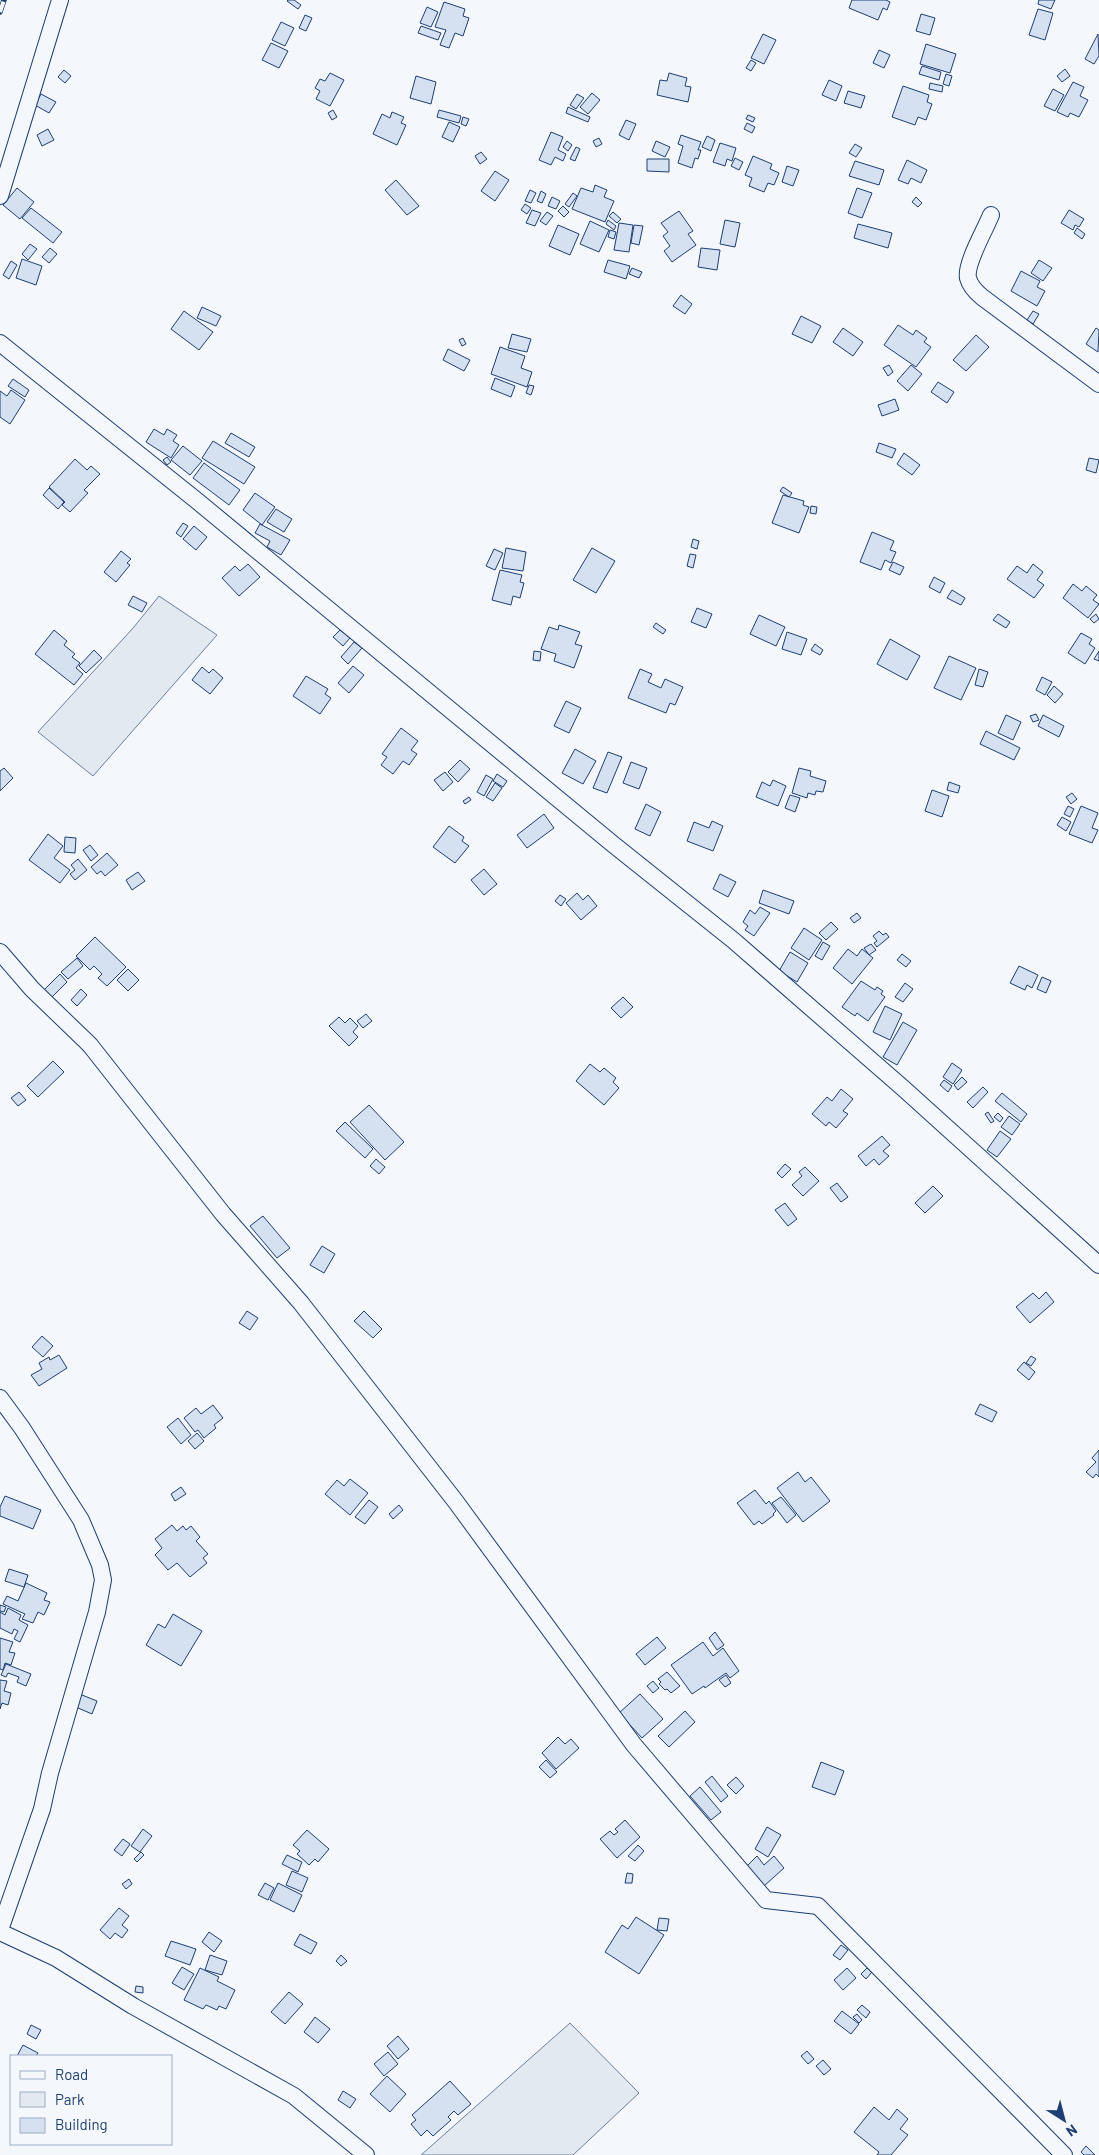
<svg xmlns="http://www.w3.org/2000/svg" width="1099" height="2155" font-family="Barlow,sans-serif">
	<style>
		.green { fill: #e3e9f0; stroke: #687fa3 }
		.building { fill: #d5e0f0; stroke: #1d3f73 }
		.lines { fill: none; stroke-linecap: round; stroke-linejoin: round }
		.street-casing { stroke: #1d3f73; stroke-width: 18 }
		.street { stroke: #f4f7fb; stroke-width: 16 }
		.rail-casing { stroke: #1d3f73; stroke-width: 5.5 }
		.rail { stroke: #f4f7fb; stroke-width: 4; stroke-dasharray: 11; stroke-linecap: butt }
	</style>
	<rect width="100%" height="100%" fill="#f4f7fb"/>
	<!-- green -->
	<path class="green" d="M159,596L217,635L93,776L38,732L134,627Z
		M570,2023L639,2093L573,2155H421Z"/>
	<!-- building -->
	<path class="building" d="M288,0H294L301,5L298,9L287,1Z
		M852,0H886L890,2L887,10L883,8L878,20L849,8Z
		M1039,0H1055L1051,9L1038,4Z
		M444,2L465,9L463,16L469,18L463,36L455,33L449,48L440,45L446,30L435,27Z
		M427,7L438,12L431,27L420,23Z
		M1038,9L1053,13L1045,40L1029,35Z
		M921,14L935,18L930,35L916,31Z
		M305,15L312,18L306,31L299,28Z
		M281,22L294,28L285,46L272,40Z
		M421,26L441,33L438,40L418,33Z
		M763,34L776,40L764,64L751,58Z
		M1098,34L1099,56L1094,64L1085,59Z
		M271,43L288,51L279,68L262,60Z
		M926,44L956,54L950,73L920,64Z
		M879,50L890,55L884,68L873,63Z
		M751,60L756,63L751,71L746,68Z
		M922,66L941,72L939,80L919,74Z
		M1065,69L1070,76L1062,82L1057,76Z
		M64,70L71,76L65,83L58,77Z
		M330,73L344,80L330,106L316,99L320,91L315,88L320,79L325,81Z
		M669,73L687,78L685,86L691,87L688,102L657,95L660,80L667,81Z
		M946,74L952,76L949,86L943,84Z
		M416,76L436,82L431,104L410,98Z
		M829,80L842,86L836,101L822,95Z
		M1073,82L1084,87L1080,96L1088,100L1079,117L1070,113L1068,117L1057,112Z
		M930,83L943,86L942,92L929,89Z
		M903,86L929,95L927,102L932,104L926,120L918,117L915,125L892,117Z
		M1053,89L1064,95L1055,111L1044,106Z
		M848,91L865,96L861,108L844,103Z
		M592,93L600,100L588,114L580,107Z
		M41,94L56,102L49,113L35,105Z
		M577,94L584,98L576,109L570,105Z
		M568,107L590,117L588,122L566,113Z
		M333,110L337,117L332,120L328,113Z
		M439,110L461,116L459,123L437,117Z
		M392,112L404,117L401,123L406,125L397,145L373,134L382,114L390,118Z
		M748,115L755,118L753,122L746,119Z
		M463,117L469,119L466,126L461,124Z
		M626,120L636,124L629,140L619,135Z
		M449,122L460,127L453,142L442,137Z
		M747,123L755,127L752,133L744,129Z
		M48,129L54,140L42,146L37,135Z
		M551,132L563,137L558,150L566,154L563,161L555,157L551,165L539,160Z
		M681,135L701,142L698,150H701L698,159L695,158L692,168L678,163L683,146L678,144Z
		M707,136L715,140L711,151L702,147Z
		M599,138L602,144L596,147L593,141Z
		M567,141L572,145L568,151L563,147Z
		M656,141L670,147L665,157L652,151Z
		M720,143L736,148L732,161L727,159L725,166L713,162Z
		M855,144L862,148L856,157L849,153Z
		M576,147L580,149L575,161L570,159Z
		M481,152L487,159L480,164L475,156Z
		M753,156L772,164L770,169L779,173L774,185L768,183L764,192L749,186L752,178L745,175Z
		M735,158L743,162L739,170L731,166Z
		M647,159H669V172L647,171Z
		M907,160L927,170L921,183L911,178L908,184L898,180Z
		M855,161L884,170L879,185L849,176Z
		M787,166L799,170L793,186L782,182Z
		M495,171L509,180L495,201L481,191Z
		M396,180L419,206L407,215L385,190Z
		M595,185L607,190L604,197L614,201L605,222L572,209L581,188L593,192Z
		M17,188L34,202L20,219L3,205Z
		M857,188L872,193L862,218L848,213Z
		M530,190L536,193L531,203L525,201Z
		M541,191L546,194L542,203L537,201Z
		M573,193L577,196L569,207L565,204Z
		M552,197L560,201L556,209L548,206Z
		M916,197L922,203L918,207L912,202Z
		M525,204L531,208L527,214L521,210Z
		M563,206L569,212L564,217L558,211Z
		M31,208L62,232L53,243L22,218Z
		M532,210L541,213L535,226L526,223Z
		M1069,210L1084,219L1079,227L1075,225L1073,230L1061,223Z
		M679,211L693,231L688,234L696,245L672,262L664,251L670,246L663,236L668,232L661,223Z
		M547,212L553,216L546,225L540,221Z
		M613,212L621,219L617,223L609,216Z
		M608,220L616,226L614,230L606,224Z
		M725,220L740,223L735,247L720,244Z
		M590,221L609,230L599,252L580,244Z
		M619,223L633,225L629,252L614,250Z
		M858,224L892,233L888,248L854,238Z
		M558,225L579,234L570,255L549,246Z
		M634,225L643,226L639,245L631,243Z
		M1077,228L1085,234L1082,239L1074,233Z
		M610,230L616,232L614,239L608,237Z
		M30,244L37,249L28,260L22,254Z
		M50,248L57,254L49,263L42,257Z
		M701,248L720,250L717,270L698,267Z
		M22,259L42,266L36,285L16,278Z
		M608,260L630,266L626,279L604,272Z
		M1039,260L1052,268L1043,281L1031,273Z
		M11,261L17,265L9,279L3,275Z
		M632,268L642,272L639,278L629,274Z
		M1021,271L1040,281L1037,287L1045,291L1037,306L1011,291Z
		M681,295L692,304L685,314L673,306Z
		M202,307L221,316L216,326L197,318Z
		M184,311L213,332L199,350L171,329Z
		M1033,311L1039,314L1033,324L1027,320Z
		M801,316L821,326L812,343L792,334Z
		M898,325L913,335L916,330L927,338L924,342L931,347L916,367L884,345Z
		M843,328L863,342L853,356L833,342Z
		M1096,328L1099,330L1098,352L1086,344Z
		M512,334L531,339L527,352L508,348Z
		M976,335L989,347L966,371L953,360Z
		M463,338L466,344L462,346L459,340Z
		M500,347L525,356L521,368L532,372L527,387L491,374Z
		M448,349L470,360L464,371L443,360Z
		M889,365L893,372L888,376L883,368Z
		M911,365L922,374L908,391L897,381Z
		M495,378L515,386L511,397L491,389Z
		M13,379L29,390L25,397L8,386Z
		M938,382L954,392L947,403L931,392Z
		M529,385L534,386L531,395L526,393Z
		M11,390L25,400L10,424L0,417V391L7,396Z
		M895,399L899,410L882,416L878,405Z
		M154,429L164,435L167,429L177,435L173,441L179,445L171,458L146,442Z
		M231,433L255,447L249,457L225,443Z
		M213,441L255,467L244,484L202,458Z
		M879,443L896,449L892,458L876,452Z
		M183,446L202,461L190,475L171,460Z
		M904,453L920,465L912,475L897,464Z
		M167,457L171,462L167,465L163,460Z
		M1089,458L1099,460L1096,473L1086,470Z
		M75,459L87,470L91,466L100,474L84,490L88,493L70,512L62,505L65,502L49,487Z
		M204,463L240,490L229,505L193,478Z
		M783,487L792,493L789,497L780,491Z
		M49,488L64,502L58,509L43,495Z
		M255,493L275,507L262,525L243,510Z
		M783,495L804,501L803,505L809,507L799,533L772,523Z
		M811,506L817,507L816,514L810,513Z
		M276,509L292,519L284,532L267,522Z
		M183,523L188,526L181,537L176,533Z
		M260,524L290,540L281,555L267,547L270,541L255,533Z
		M194,526L207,537L196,550L183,539Z
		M872,532L894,541L890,550L896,552L891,563L885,560L881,570L860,562Z
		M693,539L699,541L697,549L691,547Z
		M506,548L526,552L523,571L502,568Z
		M592,548L615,561L596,593L573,580Z
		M494,549L503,553L495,570L486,566Z
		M121,551L131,559L127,563L130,565L116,582L104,572Z
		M690,554L696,555L693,568L687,566Z
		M893,562L904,567L900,575L889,570Z
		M248,564L260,577L239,596L222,578L235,566L240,571Z
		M1033,564L1043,572L1037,580L1044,585L1034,598L1007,579L1017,566L1027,573Z
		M500,570L522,575L520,582L524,583L520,598L513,596L511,605L492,600Z
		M934,577L945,583L940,593L929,587Z
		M1073,584L1082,591L1086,586L1097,595L1093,600L1099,604L1088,618L1063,598Z
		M952,590L965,598L961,605L947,598Z
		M133,596L147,603L142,612L128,605Z
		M697,608L712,614L706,628L691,622Z
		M998,614L1010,622L1006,628L993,620Z
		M1096,614L1099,619L1094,623L1090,619Z
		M759,615L785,627L776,646L750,634Z
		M656,623L666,630L663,634L653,627Z
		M559,625L580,632L575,644L582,646L574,668L554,661L556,654L541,649L549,627L558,630Z
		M54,630L67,641L64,645L75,654L72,657L80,663L76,668L83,674L74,685L35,654Z
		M340,630L350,638L343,646L333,637Z
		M787,632L807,639L801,655L782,649Z
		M1081,633L1092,639L1089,644L1095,648L1085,664L1068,653Z
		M890,639L920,656L907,680L877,664Z
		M354,642L362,648L348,664L341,657Z
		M815,644L823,650L820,655L811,650Z
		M94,650L102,658L86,673L79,666Z
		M534,651L541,652L540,661L533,660Z
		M1099,651V661L1094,659Z
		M949,656L976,668L961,700L934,688Z
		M353,666L364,675L349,693L338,683Z
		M202,667L209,673L213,669L223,678L210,694L192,680Z
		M640,669L652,674L648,682L661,688L665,679L683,687L675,705L670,703L666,713L628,698Z
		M979,669L988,672L983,687L975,685Z
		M306,676L328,689L325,694L331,698L320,714L293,696Z
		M1042,677L1052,682L1045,695L1036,690Z
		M1054,686L1063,694L1055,703L1047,695Z
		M566,701L581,708L569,733L554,726Z
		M1036,714L1039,720L1033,722L1030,716Z
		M1006,715L1021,722L1013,740L998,733Z
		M1043,715L1064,726L1059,737L1038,726Z
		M401,728L418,741L411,750L417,754L409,765L403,761L393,774L381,765L387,757L382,754Z
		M986,731L1020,748L1014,760L980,744Z
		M575,749L596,761L583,784L562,773Z
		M608,752L622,757L607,793L593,788Z
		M460,760L470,769L458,782L448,772Z
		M631,762L647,768L639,789L623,783Z
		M4,768L13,778L0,791V771Z
		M799,768L811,771L810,776L826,781L823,792L816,791L815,795L808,793L807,798L792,793Z
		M445,772L453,782L443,791L434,780Z
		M497,774L507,781L503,787L493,781Z
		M486,775L493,779L484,796L477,792Z
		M773,780L786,786L778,806L756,797L762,782L770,786Z
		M949,782L960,786L958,793L947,790Z
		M495,783L502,788L493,801L486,797Z
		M932,790L949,796L942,817L925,811Z
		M1072,793L1077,799L1071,804L1066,797Z
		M790,795L800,798L795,812L785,808Z
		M469,797L471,800L465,804L463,801Z
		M646,804L661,812L650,836L635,829Z
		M1068,806L1074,809L1070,817L1064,814Z
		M1081,806L1098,813L1092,828L1098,830L1092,843L1069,834Z
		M544,814L554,828L527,848L517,835Z
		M1062,817L1071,822L1066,831L1057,825Z
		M712,821L723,826L713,851L687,841L694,822L709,828Z
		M449,826L464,837L462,841L469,846L455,863L433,847Z
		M48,834L63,846L54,858L70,870L60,883L29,860Z
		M65,837L76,838L75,853L64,852Z
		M90,845L98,855L91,861L83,850Z
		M107,853L118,865L105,876L101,871L97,874L91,867Z
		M78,859L87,870L75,880L70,874L75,870L71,865Z
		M484,869L497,884L484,895L471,880Z
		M138,872L145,881L132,890L126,880Z
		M720,874L736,882L728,897L713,889Z
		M763,890L794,901L789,914L759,903Z
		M577,893L583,900L588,895L597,906L581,920L566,903Z
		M560,895L566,899L561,906L555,901Z
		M760,907L770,913L754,936L745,930L748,926L743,922L750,910L755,914Z
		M857,913L861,918L854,923L850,918Z
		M831,922L838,929L826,940L819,933Z
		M804,928L822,940L809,960L791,948Z
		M879,931L883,935L886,933L889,937L877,947L874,943L877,941L873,936Z
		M95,937L126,967L107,986L98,978L102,974L94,966L90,970L76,956Z
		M823,942L830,946L822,960L815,956Z
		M871,944L876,950L869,955L864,948Z
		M848,949L857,956L862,949L873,958L852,984L833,968Z
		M790,952L808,963L797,982L779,971Z
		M902,954L911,961L906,967L897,960Z
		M77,958L83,966L68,979L61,972Z
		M1019,966L1038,975L1032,988L1027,985L1025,990L1010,983Z
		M128,969L139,980L128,991L117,980Z
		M60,974L67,982L50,999L43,991Z
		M1042,977L1051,981L1046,993L1037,989Z
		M861,981L875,990L877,987L883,991L881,994L885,997L868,1021L857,1013L855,1016L842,1007Z
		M905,983L913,989L903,1002L895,997Z
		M81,989L87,995L77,1006L71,1000Z
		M623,997L633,1007L621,1018L611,1008Z
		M885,1006L902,1014L890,1040L873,1032Z
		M366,1014L372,1021L363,1028L357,1021Z
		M339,1017L345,1023L350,1018L358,1026L353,1032L358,1037L349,1046L329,1026Z
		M903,1022L917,1030L897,1065L883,1057Z
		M53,1061L64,1072L38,1097L27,1086Z
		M952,1063L962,1070L953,1084L943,1077Z
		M590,1064L600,1072L604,1068L616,1078L613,1082L619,1088L604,1105L576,1081Z
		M962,1077L967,1082L958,1090L954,1085Z
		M944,1080L952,1086L948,1092L940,1085Z
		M983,1087L988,1092L973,1108L967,1102Z
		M841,1089L853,1099L843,1111L848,1114L836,1128L829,1122L826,1126L812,1114L827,1097L832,1101Z
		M19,1092L26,1100L18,1106L11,1098Z
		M1002,1093L1027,1114L1021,1122L995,1101Z
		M369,1105L404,1142L385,1160L350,1122Z
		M988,1112L994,1121L991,1123L985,1114Z
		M998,1113L1003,1118L1000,1122L994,1117Z
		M1009,1116L1020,1124L1012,1135L1001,1127Z
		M345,1122L373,1149L365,1158L336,1131Z
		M1000,1131L1011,1139L997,1157L987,1150Z
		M882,1136L890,1145L883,1151L889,1156L879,1165L874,1159L866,1166L858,1156Z
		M376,1159L385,1167L379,1174L370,1166Z
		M785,1164L791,1169L782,1178L777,1173Z
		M805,1167L819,1181L803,1196L792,1185L802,1176L799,1172Z
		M837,1183L848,1197L841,1202L830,1188Z
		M933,1186L943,1196L925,1213L915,1203Z
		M785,1203L797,1219L788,1226L775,1210Z
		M263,1216L290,1248L277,1258L250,1226Z
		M322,1246L335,1254L324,1273L310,1265Z
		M1046,1292L1054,1302L1030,1323L1016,1307L1033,1293L1039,1299Z
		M247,1311L258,1318L250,1330L239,1323Z
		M364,1311L382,1329L373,1338L354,1321Z
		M42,1336L53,1346L43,1357L32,1347Z
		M59,1355L67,1368L39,1386L31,1375L42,1369L39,1363L49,1357L50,1360Z
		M1031,1356L1036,1359L1031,1366L1026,1363Z
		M1024,1362L1035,1372L1029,1380L1017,1370Z
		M980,1404L997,1412L992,1422L975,1414Z
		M213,1405L223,1418L214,1425L216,1428L204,1438L198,1430L195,1432L184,1418L196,1408L201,1414Z
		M178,1418L191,1435L181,1444L167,1427Z
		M197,1433L204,1441L195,1449L188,1441Z
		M1099,1450V1477L1096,1474L1093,1478L1086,1472L1096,1462L1092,1458Z
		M798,1472L805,1482L811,1477L830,1501L803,1522L777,1488Z
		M350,1479L368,1493L350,1515L325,1494L337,1480L344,1486Z
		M181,1487L186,1494L175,1501L171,1494Z
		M755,1490L766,1504L769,1501L776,1511L773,1514L774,1515L762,1524L759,1521L754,1525L737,1503Z
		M5,1496L41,1510L33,1529L0,1516V1507Z
		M781,1497L796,1515L787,1523L772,1503Z
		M369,1500L378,1507L365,1524L355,1517Z
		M399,1505L403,1510L393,1519L389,1514Z
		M172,1525L177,1531L183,1526L186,1530L191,1526L200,1537L196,1541L208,1554L203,1558L207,1563L190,1577L177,1563L168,1570L155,1555L162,1548L155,1539Z
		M9,1569L28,1575L24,1587L5,1581Z
		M26,1583L47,1593L44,1600L50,1602L44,1615L38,1612L33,1623L22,1619L25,1614L3,1604L7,1596L18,1601Z
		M0,1605L6,1607L4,1612L0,1611Z
		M8,1608L21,1615L19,1620L28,1625L20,1642L14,1639L18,1631L14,1629L12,1634L0,1628V1612L5,1615Z
		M173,1614L202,1631L181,1666L146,1645L158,1624L165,1628Z
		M715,1632L724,1645L717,1650L709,1638Z
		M657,1637L666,1648L645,1665L636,1654Z
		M0,1638L13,1642L9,1652L15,1653L11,1665L5,1663L3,1670L0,1669Z
		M703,1642L713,1656L723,1648L739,1671L730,1678L726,1673L705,1688L704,1686L692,1694L671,1665Z
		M6,1664L31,1674L26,1686L17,1682L19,1677L8,1673L6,1677L1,1675Z
		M667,1672L680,1686L671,1693L667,1689L665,1690L659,1684L661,1682L658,1679Z
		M726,1675L731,1683L725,1687L719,1680Z
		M0,1680L7,1681L4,1691L11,1693L8,1705L2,1703L0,1709Z
		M653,1681L659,1688L653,1693L647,1686Z
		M77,1693L97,1701L92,1714L71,1705Z
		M640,1694L663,1719L642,1738L619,1713Z
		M685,1711L695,1722L669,1747L658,1736Z
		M558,1737L565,1744L571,1739L579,1748L556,1769L542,1753Z
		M546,1760L557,1772L550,1778L539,1767Z
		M821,1762L844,1771L835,1795L812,1787Z
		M712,1776L728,1796L721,1802L705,1782Z
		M736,1777L744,1786L736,1794L727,1785Z
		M700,1787L721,1812L711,1820L690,1796Z
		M625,1820L640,1837L617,1858L600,1839L610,1831L614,1835L618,1832L615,1829Z
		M767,1827L781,1835L768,1857L755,1849Z
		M143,1829L152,1836L140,1852L131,1846Z
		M307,1830L329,1849L318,1862L315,1859L309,1865L297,1854L300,1851L293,1845Z
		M123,1839L130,1844L122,1856L114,1850Z
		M638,1845L644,1851L635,1861L628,1856Z
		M141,1852L144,1855L137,1862L134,1859Z
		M287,1855L302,1862L298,1872L282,1864Z
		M757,1856L764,1865L774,1856L784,1868L764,1886L747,1866Z
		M292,1871L308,1878L302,1892L286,1885Z
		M627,1873L633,1874L632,1883H625Z
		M129,1879L132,1884L126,1889L122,1884Z
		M265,1883L274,1888L268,1900L258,1895Z
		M278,1883L302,1895L294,1912L270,1900Z
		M119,1908L129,1916L122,1925L128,1930L122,1938L115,1933L110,1939L100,1930Z
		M636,1917L664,1935L639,1974L605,1952L622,1925L628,1929Z
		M659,1918L669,1919L667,1931L657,1930Z
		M209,1932L222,1941L214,1952L202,1942Z
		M300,1934L317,1943L311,1954L294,1945Z
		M171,1941L196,1949L190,1965L165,1956Z
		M841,1945L848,1950L840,1960L833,1955Z
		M210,1955L227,1961L222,1975L205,1970Z
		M341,1955L347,1961L341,1966L336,1961Z
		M182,1967L194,1974L184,1990L172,1983Z
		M200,1968L219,1977L217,1981L235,1990L226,2009L219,2006L217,2010L206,2005L203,2009L184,2000Z
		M847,1968L856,1978L843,1990L834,1980Z
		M867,1968L872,1972L866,1979L861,1974Z
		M136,1986L143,1987V1993L135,1992Z
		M289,1992L303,2004L285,2024L271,2012Z
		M862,2005L870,2012L866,2018L857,2010Z
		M842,2011L859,2024L851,2034L834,2021Z
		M857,2014L862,2020L859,2023L853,2017Z
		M315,2017L330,2029L318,2043L304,2032Z
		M31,2025L41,2030L36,2039L27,2034Z
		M398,2036L409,2049L398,2059L387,2046Z
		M23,2045L38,2053L36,2056H17Z
		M807,2051L814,2059L808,2064L801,2056Z
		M388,2052L398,2064L384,2076L374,2064Z
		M823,2060L831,2069L824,2075L816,2066Z
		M387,2076L406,2094L390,2112L370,2094Z
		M450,2081L471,2104L458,2115L454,2111L448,2117L451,2120L433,2136L427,2130L421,2136L411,2124L416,2120L412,2115Z
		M343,2091L356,2099L350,2108L338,2100Z
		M874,2107L889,2120L897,2109L908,2119L900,2129L908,2135L891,2155H877L879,2152L854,2132Z
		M1086,2146L1095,2155H1084L1081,2152Z"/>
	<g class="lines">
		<defs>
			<path id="street" d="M0,196L60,0
				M991,215C985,230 965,264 968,278C970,286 976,292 982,297L1099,384
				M0,343L196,500L614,845L733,940L903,1088L1099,1265
				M0,952L32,989L90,1045L223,1214L301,1303L456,1502L634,1745L766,1900L818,1906L1064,2155
				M0,1398L22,1428L81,1520L100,1565L103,1580L97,1612L50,1773L42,1809L0,1930
				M0,1932L56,1958L133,2006L294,2096L366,2155"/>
		</defs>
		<!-- street casing -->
		<use href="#street" class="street-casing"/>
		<!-- street -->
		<use href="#street" class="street"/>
		<defs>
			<path id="rail" d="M0,12L4,0"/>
		</defs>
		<!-- rail casing -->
		<use href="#rail" class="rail-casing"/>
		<!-- rail -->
		<use href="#rail" class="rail"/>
	</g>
	<!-- legend -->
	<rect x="10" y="2055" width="162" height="90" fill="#f4f7fb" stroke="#9eadc5"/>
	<rect x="20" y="2071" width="25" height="8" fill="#f4f7fb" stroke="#9eadc5"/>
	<text x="55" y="2080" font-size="15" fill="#1d3f73">Road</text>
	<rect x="20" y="2092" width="25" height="15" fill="#e3e9f0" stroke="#9eadc5"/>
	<text x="55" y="2105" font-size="15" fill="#1d3f73">Park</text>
	<rect x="20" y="2118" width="25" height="15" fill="#d5e0f0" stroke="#9eadc5"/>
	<text x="55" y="2130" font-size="15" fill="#1d3f73">Building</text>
	<!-- north arrow -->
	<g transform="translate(1064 2120) rotate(144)" stroke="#f4f7fb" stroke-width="4" paint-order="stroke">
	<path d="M0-4L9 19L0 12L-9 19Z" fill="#1d3f73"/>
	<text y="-8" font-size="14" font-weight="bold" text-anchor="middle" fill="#1d3f73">N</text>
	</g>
</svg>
